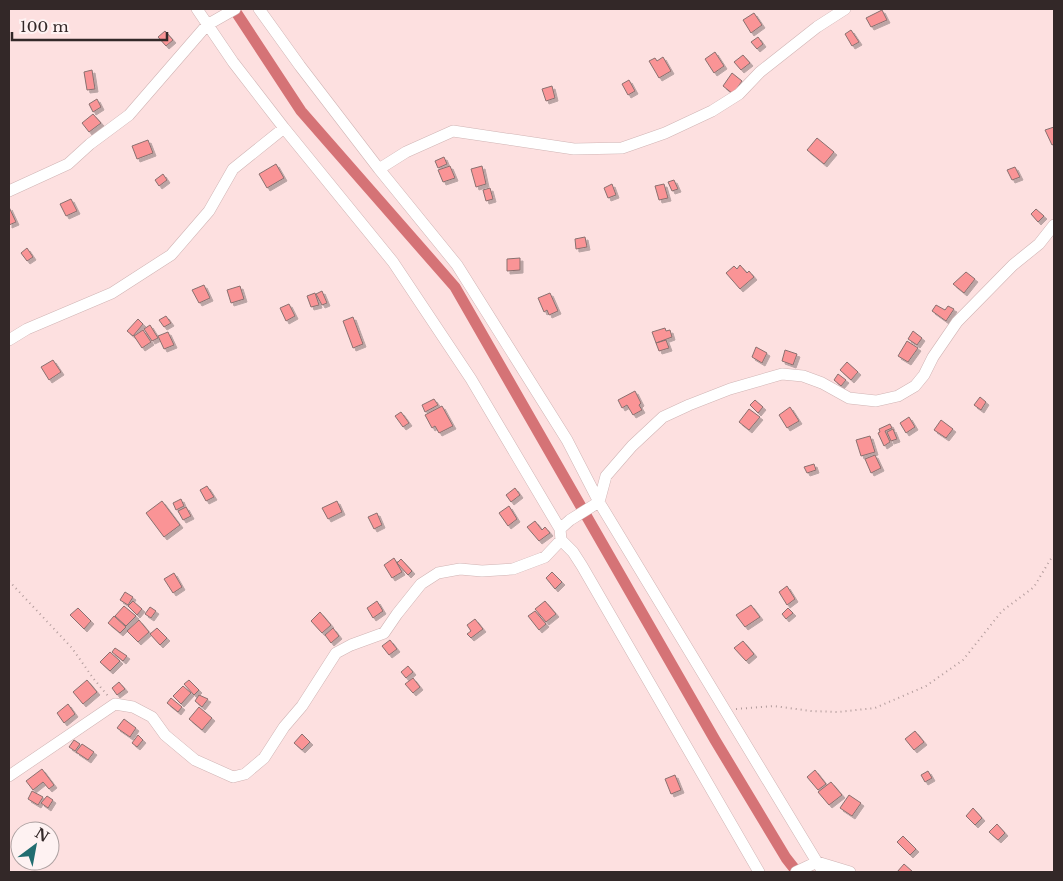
<svg xmlns="http://www.w3.org/2000/svg" width="1063" height="881" font-family="'Libre Baskerville',serif">
	<style>
		.lines { fill: none; stroke-linecap: round; stroke-linejoin: round }
		.canal { stroke: #d57376; stroke-width: 11 }
		.building { fill: #fa9496; stroke: #89706f; filter: url(#shadow) }
		.minor-casing { stroke: #d0b4b4; stroke-width: 12 }
		.path { stroke: #b19b9b; stroke-width: 2; stroke-dasharray: 1 4; stroke-linecap: butt }
		.minor { stroke: #fff; stroke-width: 11 }
	</style>
	<defs>
		<filter id="shadow"><feDropShadow dx="3" dy="3" stdDeviation="0" flood-color="#0004"/></filter>
	</defs>
	<rect width="100%" height="100%" fill="#fde0e0"/>
	<g class="lines">
		<!-- canal -->
		<path class="canal" d="M234,9L301,111L455,287L715,740L786,858L797,872"/>
	</g>
	<!-- building -->
	<path class="building" d="M882,10L887,20L871,27L866,18Z
		M754,13L762,25L751,33L743,20Z
		M851,30L859,42L852,46L845,34Z
		M165,31L173,40L166,46L158,37Z
		M758,37L763,44L757,49L751,42Z
		M715,52L724,66L714,73L705,59Z
		M743,55L750,63L741,70L734,62Z
		M663,57L671,71L659,78L649,61L655,58L657,61Z
		M92,70L95,89L87,90L84,72Z
		M732,73L742,81L733,94L723,86Z
		M629,80L635,91L628,95L622,84Z
		M552,86L555,98L546,101L542,89Z
		M97,99L101,107L93,112L89,104Z
		M93,114L101,123L89,132L82,123Z
		M1054,127V144L1052,145L1045,130Z
		M817,138L834,152L824,164L807,150Z
		M148,140L153,153L137,159L132,146Z
		M444,157L447,164L438,168L435,161Z
		M276,164L284,178L267,188L259,174Z
		M450,166L455,178L443,182L438,170Z
		M482,166L486,184L476,187L471,169Z
		M1015,167L1020,177L1012,180L1007,170Z
		M163,174L167,180L159,186L155,180Z
		M674,180L678,189L672,191L668,182Z
		M612,184L616,195L608,198L604,188Z
		M664,184L668,198L659,200L655,186Z
		M490,188L493,199L486,201L483,190Z
		M71,199L77,211L66,216L60,204Z
		M9,207L16,222L9,225Z
		M1036,209L1044,216L1038,222L1031,214Z
		M585,237L587,247L576,249L575,239Z
		M27,248L33,257L27,261L21,253Z
		M520,258V270L507,271V259Z
		M740,265L747,273L749,271L754,277L740,289L726,273L734,266L737,269Z
		M966,272L975,279L964,293L953,284Z
		M204,285L210,298L199,303L192,290Z
		M240,286L244,299L231,303L227,290Z
		M322,291L327,303L322,305L316,294Z
		M315,293L319,305L311,307L307,296Z
		M550,293L558,311L549,315L547,310L544,312L538,298Z
		M289,304L295,316L286,321L280,308Z
		M936,305L945,310L948,306L954,309L946,321L932,311Z
		M166,316L171,323L164,327L159,320Z
		M353,317L363,344L353,348L343,321Z
		M138,319L143,324L133,336L127,331Z
		M150,325L158,338L152,341L144,329Z
		M665,328L666,331L670,330L672,337L656,343L652,332Z
		M143,330L151,342L142,348L134,336Z
		M913,331L922,338L917,345L908,339Z
		M168,332L174,345L164,349L158,336Z
		M666,340L669,348L659,351L656,343Z
		M907,341L918,348L908,362L898,356Z
		M756,347L767,353L762,363L752,357Z
		M785,350L797,354L793,365L782,361Z
		M53,360L61,372L49,380L41,367Z
		M847,362L858,372L851,380L840,370Z
		M838,374L846,380L841,386L834,380Z
		M635,391L641,403L639,405L642,410L633,415L627,405L622,408L618,400Z
		M980,397L986,402L981,410L974,405Z
		M434,399L438,405L425,412L422,405Z
		M755,400L763,407L758,413L750,405Z
		M442,406L453,426L439,433L435,426L432,428L425,415Z
		M790,407L799,421L787,428L779,415Z
		M749,409L760,417L749,430L739,422Z
		M401,412L409,423L403,427L395,416Z
		M909,417L915,427L906,433L900,423Z
		M941,420L953,429L946,438L934,430Z
		M890,424L892,428L885,431L890,442L884,446L878,433L880,432L879,429Z
		M893,429L897,439L891,441L887,432Z
		M870,436L875,452L861,456L856,440Z
		M875,455L881,468L871,473L865,459Z
		M814,464L816,470L807,473L804,467Z
		M207,486L214,497L206,501L200,490Z
		M515,488L520,495L511,502L506,495Z
		M181,499L184,506L176,510L173,503Z
		M162,501L180,525L164,537L146,513Z
		M337,501L342,512L328,519L322,508Z
		M509,506L517,519L508,526L499,513Z
		M186,507L191,516L183,520L178,511Z
		M377,513L382,525L374,529L368,517Z
		M535,521L542,530L545,527L550,533L539,541L527,527Z
		M394,558L402,572L392,578L384,565Z
		M401,559L412,571L408,575L397,563Z
		M552,572L562,582L555,589L546,578Z
		M174,573L182,587L173,593L164,579Z
		M787,586L795,599L787,605L779,592Z
		M125,592L133,597L128,605L120,600Z
		M133,601L142,609L137,615L128,606Z
		M377,601L383,611L373,618L367,608Z
		M545,601L556,614L546,622L535,609Z
		M751,605L760,617L745,627L736,615Z
		M124,606L136,616L126,626L115,616Z
		M150,607L156,611L151,618L145,614Z
		M78,608L91,621L84,629L70,615Z
		M788,608L793,613L786,619L782,614Z
		M535,611L546,624L539,630L528,616Z
		M320,612L331,625L322,633L311,621Z
		M114,616L126,627L120,633L108,623Z
		M475,619L483,629L471,638L467,634L471,631L467,625Z
		M139,620L149,632L138,642L127,631Z
		M157,628L167,638L160,645L150,634Z
		M333,628L339,636L331,643L325,635Z
		M390,640L397,649L389,655L382,646Z
		M743,641L754,654L746,661L734,648Z
		M115,648L127,656L123,661L112,652Z
		M110,652L120,661L110,671L100,662Z
		M408,666L413,672L406,678L401,672Z
		M413,678L420,687L413,693L405,684Z
		M87,680L97,692L83,704L73,692Z
		M189,680L199,690L194,695L184,684Z
		M119,682L125,689L117,695L112,688Z
		M183,686L191,693L181,704L173,696Z
		M199,695L208,699L202,707L195,701Z
		M171,698L182,707L178,712L167,703Z
		M68,704L75,714L64,723L57,713Z
		M199,707L212,718L202,730L189,719Z
		M124,719L136,728L130,737L117,728Z
		M915,731L924,742L914,750L905,739Z
		M302,734L310,742L302,750L294,743Z
		M138,735L143,740L137,747L132,743Z
		M74,740L80,744L75,751L69,747Z
		M82,744L94,752L88,760L76,752Z
		M42,769L54,785L49,789L43,782L33,790L26,781Z
		M815,770L826,784L818,790L807,777Z
		M928,771L932,778L925,782L921,775Z
		M675,775L681,790L671,794L665,779Z
		M831,782L842,795L829,805L818,792Z
		M32,791L43,797L38,805L28,799Z
		M849,795L861,803L852,816L840,808Z
		M47,796L53,800L48,808L41,803Z
		M973,808L982,818L975,825L966,816Z
		M997,824L1005,833L998,840L989,832Z
		M903,836L916,849L910,855L897,842Z
		M904,864L913,872H897Z"/>
	<g class="lines">
		<defs>
			<path id="minor" d="M197,9L233,62L284,128L393,262L471,379L560,529L561,540L573,552L582,566L759,872
				M259,9L300,66L379,169L457,265L567,440L599,502L823,872
				M379,169L406,152L453,131L574,149L622,148L665,133L712,111L739,94L760,72L817,27L845,9
				M9,191L68,164L90,144L129,115L207,25L235,9
				M9,340L27,329L112,293L171,255L209,211L233,169L284,128
				M560,529L570,520L599,502L606,476L632,446L663,417L689,405L730,389L782,374L803,376L822,383L849,398L876,401L898,396L915,386L924,375L933,357L957,322L1013,265L1039,244L1054,225
				M9,776L115,704L133,707L152,717L165,735L195,760L233,777L245,774L264,758L284,727L302,706L336,653L351,645L384,633L397,614L421,584L438,573L460,569L482,571L513,569L545,557L561,540
				M796,872L817,862L850,872"/>
		</defs>
		<!-- minor casing -->
		<use href="#minor" class="minor-casing"/>
		<!-- path -->
		<path class="path" d="M9,581L72,648L93,678L108,696
			M736,709L774,706L811,711L838,712L875,708L926,686L963,660L1002,611L1034,587L1050,560L1054,555"/>
		<!-- minor -->
		<use href="#minor" class="minor"/>
	</g>
	<!-- border -->
	<rect width="1063" height="881" fill="none" stroke="#332828" stroke-width="20"/>
	<!-- north arrow -->
	<g transform="translate(35 846) rotate(32)"><circle r="24" fill="#fef2f2" stroke="#ada1a1"/>
	<path d="M0-4L9 19L0 12L-9 19Z" fill="#216d70"/>
	<text y="-8" font-size="14" font-weight="bold" text-anchor="middle" fill="#332828">N</text>
	</g>
	<!-- scale -->
	<path d="M12 32v8h155v-8" fill="none" stroke="#332828" stroke-width="2.5"/>
	<text x="20" y="32" font-size="15" fill="#332828" stroke="#fef2f2" stroke-width="4" paint-order="stroke">100 m</text>
</svg>
